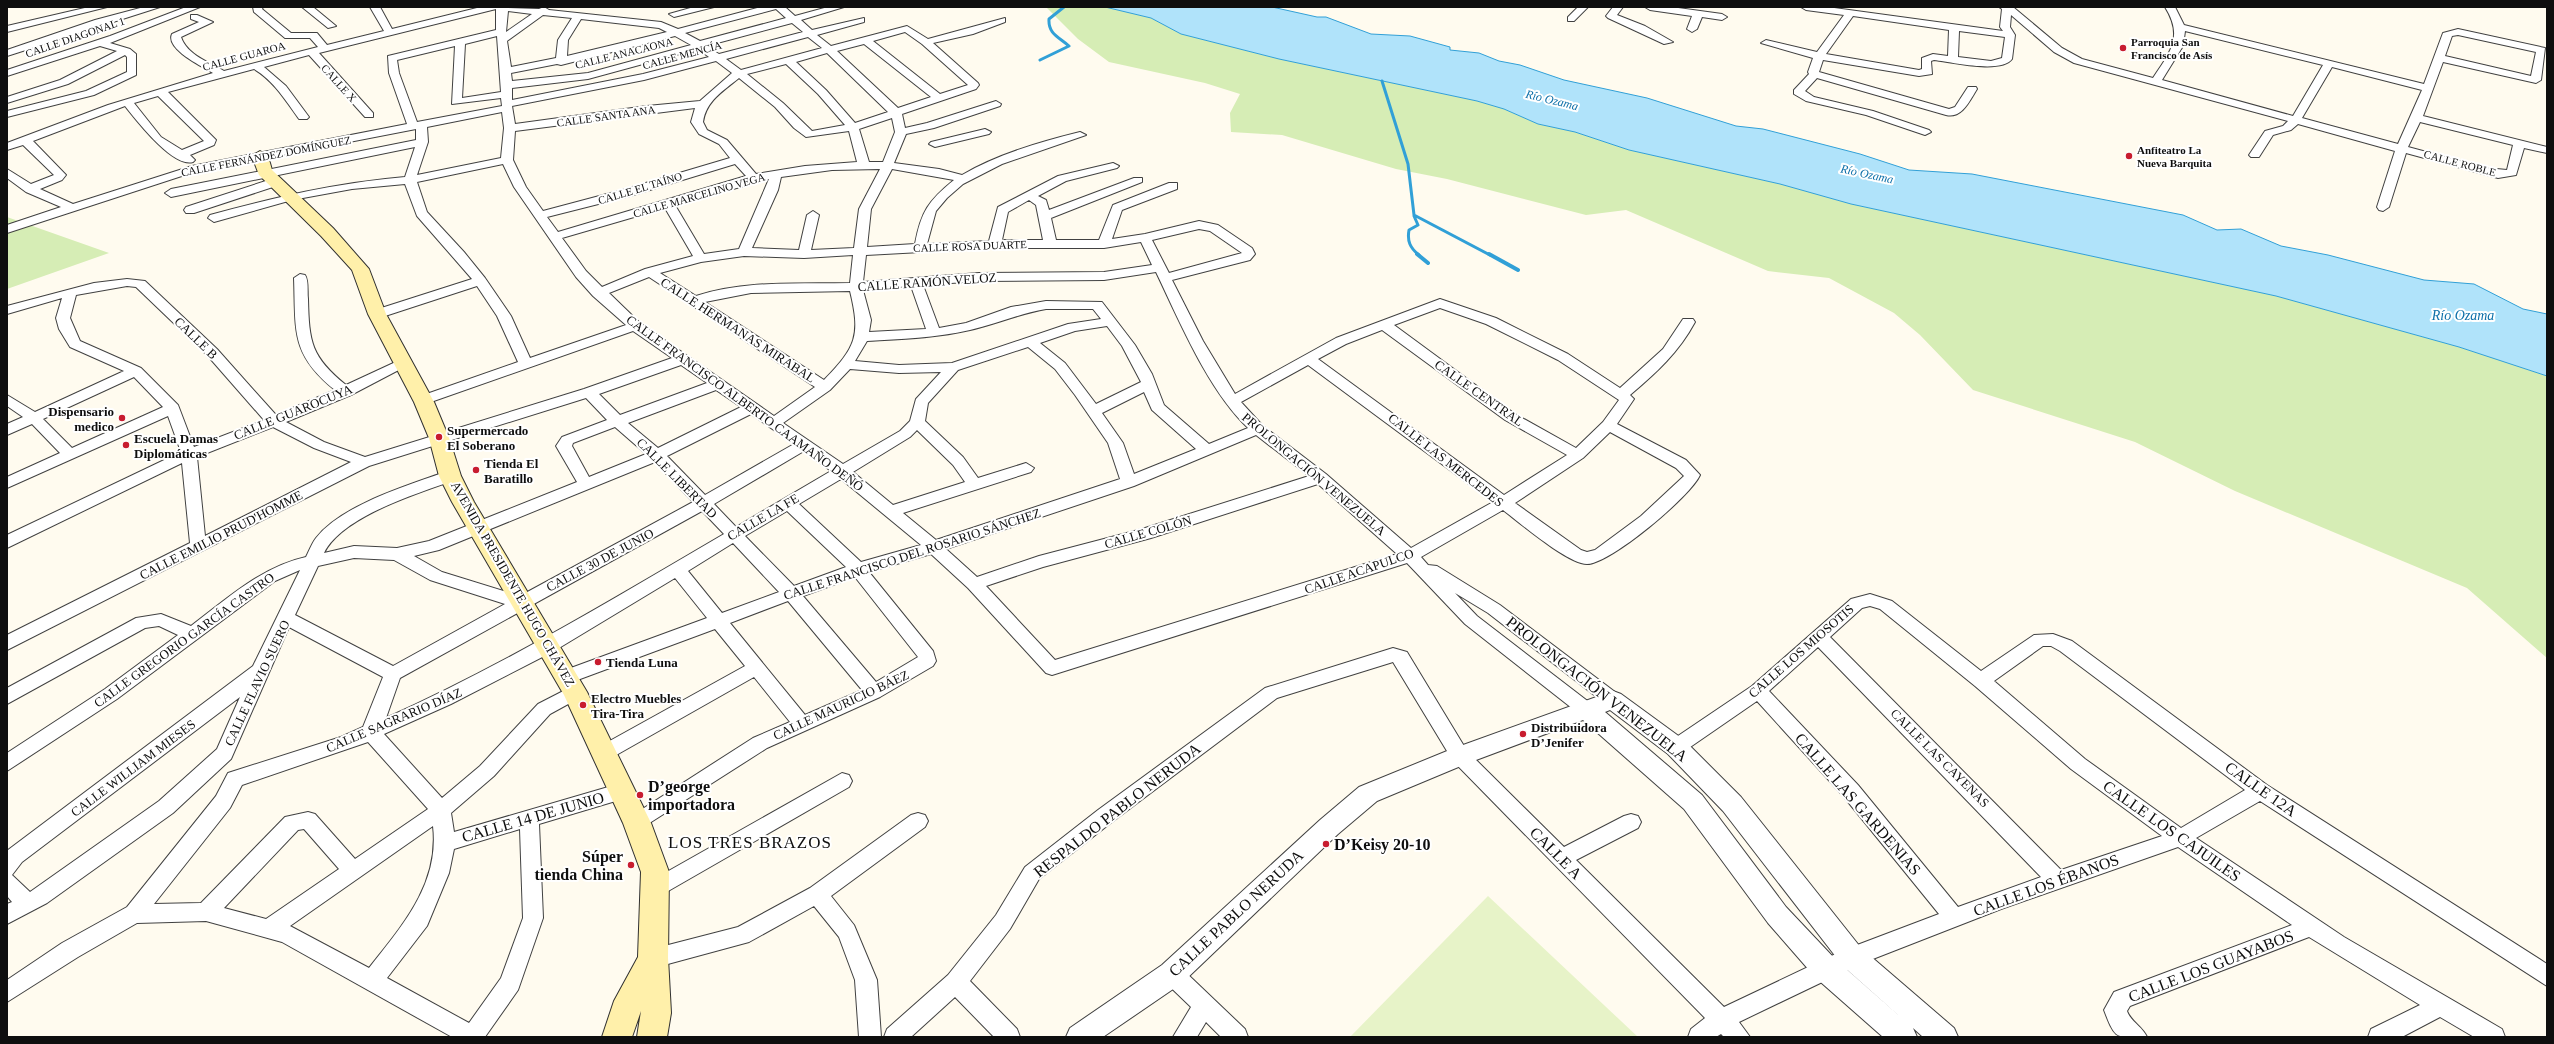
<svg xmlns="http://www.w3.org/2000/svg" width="2554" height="1044" font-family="Georgia,serif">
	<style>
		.green { fill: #d6edb5 }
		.pitch { fill: #e7f3c8 }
		.water { fill: #b0e3fa; stroke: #31a0d7 }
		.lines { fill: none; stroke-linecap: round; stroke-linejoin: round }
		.stream-far1 { stroke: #31a0d7; stroke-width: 3 }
		.stream { stroke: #31a0d7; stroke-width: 4 }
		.minor-casing { stroke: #414141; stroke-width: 2 }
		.tertiary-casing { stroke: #414141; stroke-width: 2 }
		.secondary-casing { stroke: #303030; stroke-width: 2 }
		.minor { fill: #fff; fill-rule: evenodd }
		.tertiary { fill: #fff; fill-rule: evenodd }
		.secondary { fill: #fff0aa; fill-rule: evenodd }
		.poi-dot { fill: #c81c2f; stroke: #fff; stroke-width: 1.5 }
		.labels { text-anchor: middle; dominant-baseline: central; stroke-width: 4; stroke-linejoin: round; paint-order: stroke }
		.far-street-label { font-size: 11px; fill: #0e0e0e; stroke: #fff }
		.far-poi-label { font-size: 11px; font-weight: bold; fill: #0e0e0e; stroke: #fff; text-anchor: start }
		.far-water-label { font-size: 12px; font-style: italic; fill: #0e70a9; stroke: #fff }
		.street-label { font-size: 13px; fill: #0e0e0e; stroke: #fff }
		.poi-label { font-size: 13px; font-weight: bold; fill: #0e0e0e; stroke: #fff; text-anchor: start }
		.water-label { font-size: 14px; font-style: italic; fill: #0e70a9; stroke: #fff }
		.near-street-label { font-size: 16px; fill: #0e0e0e; stroke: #fff }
		.near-poi-label { font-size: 16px; font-weight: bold; fill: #0e0e0e; stroke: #fff; text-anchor: start }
		.near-neighbourhood-label { font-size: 17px; letter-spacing: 1px; fill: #0e0e0e; stroke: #fff }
	</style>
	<rect width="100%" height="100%" fill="#fffbef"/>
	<!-- green -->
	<path class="green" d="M1044,7H1105L1151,18L1181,34L1279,59L1477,101L1504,109L1538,124L1575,132L1629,150L1780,184L1851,204L2276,296L2459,347L2547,376V658L2467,588L2235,491L2135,442L1973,390L1920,335L1894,313L1829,278L1768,271L1626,210L1586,215L1447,179L1396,169L1282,135L1231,132L1230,113L1240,94L1205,83L1109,62L1078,39L1047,8Z
		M7,217L109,253L7,289Z"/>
	<!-- pitch -->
	<path class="pitch" d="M1488,896L1638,1037H1350Z"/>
	<!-- water -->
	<path class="water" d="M1105,7H1272L1317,17H1326L1371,34L1410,36L1450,47V50L1479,53L1499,61L1520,65L1564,80L1647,98L1736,126L1763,129L1860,154L1909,170L1972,174L2183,215L2217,230L2241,229L2281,246L2328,255L2424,280L2474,284L2523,309L2547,314V376L2459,347L2276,296L1851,204L1780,184L1629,150L1575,132L1538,124L1504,109L1477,101L1279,59L1181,34L1151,18Z"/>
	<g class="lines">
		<!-- stream-far1 -->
		<path class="stream-far1" d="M1040,60L1069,46C1059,37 1048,34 1049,19L1064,7
			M1382,81L1408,164L1414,215L1490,255
			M1414,216L1418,225L1409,230C1407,241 1410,248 1419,255"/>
		<!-- stream -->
		<path class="stream" d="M1417,254L1428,263
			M1489,254L1518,270"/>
		<defs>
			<path id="minor" d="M89,7H107L7,32V26Z
				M144,7H160L7,56V50L95,20Z
				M186,7H200L110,43L130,49L136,54V75L94,95L7,117V111L86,91L127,72V57L125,55L68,84L7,103V97L60,80L117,51L100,46L7,76V70L110,36Z
				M253,7H263L262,9L291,33H317L327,45L384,31L370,7H380L392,29L481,7L539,9L544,7L549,10L661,22L678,29L761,7H785L795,16L828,7H844L801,20L812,30L864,18V22L817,35L831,46L907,26L928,39L1005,18V22L973,34L933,43L978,83L979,85L976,89L902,114L905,128L927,123L996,101L1001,104L1000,106L934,128L906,134L894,163L939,169L962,175C998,154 1040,142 1080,132L1086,135L1002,164L963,184L947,198L936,211L927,244L989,241L998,207L1058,176L1113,163L1119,166L1117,168L1066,181L1038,196L1046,200L1049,210L1134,178H1142V182L1051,218L1056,240H1099L1113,205L1169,183H1177V189L1122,210L1112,239L1145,234L1199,221L1218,225L1252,248L1255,254L1250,260L1172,280L1203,341L1235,394L1336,338L1440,299L1496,318L1568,354L1620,388L1663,349L1683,319H1693L1695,322C1679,352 1656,373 1630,395L1634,399L1617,424L1686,460L1700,475C1691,496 1610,564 1587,564C1568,564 1520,523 1503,510L1421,557L1428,565L1437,566L1500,605L1619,695L1622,700L1619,705L1613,707L1607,705L1488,613L1455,593L1477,616L1594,706L1597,711L1594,716L1588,718L1582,716L1465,624L1407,563L1052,675L1046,673L968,588L931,554L869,572L933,651L936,661L933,666L880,697L767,748L637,831L630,829L627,823L630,817L753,738L790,722L754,677L611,758L604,761L597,758L595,753L597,748L745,666L715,629L572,682L566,684L560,682L557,677L560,672L707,618L675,578L554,651L451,704L384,734L442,798L480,766L538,704L575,685L581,687L584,692L581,697L550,714L494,776L451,813L454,832L622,783L629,785L632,791L629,797L539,824L543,918L518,990L485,1037H452L282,942L206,921L137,923L78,957L7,1002V980L62,943L127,907L216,796L228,773L341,737L363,727L383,677L289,627L231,759L173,813L47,903L7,924V904L12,902L7,896L8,850L253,666L300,570L275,581L117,699L7,771V753L105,689L178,635L159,626L145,628L7,704V688L136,618L161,614L191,626C227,599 261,567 306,557C309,551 312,543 316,538C342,505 406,486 445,472L450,471L458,476L455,480C419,493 342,516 324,553L354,546L397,548L429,541L577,482L556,446L562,437L607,420L586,398L369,466L7,650V635L190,543L182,463L7,548V535L181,452L168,416L7,488V477L60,453L32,424L7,435V424L23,417L7,406V395L35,412L124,371L70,347L59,329L56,318L62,298L7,314V306L94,283L127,279L145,281L217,349L276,415L335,390C290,354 296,330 294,278L300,274L305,275C309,281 307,292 308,299C309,342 311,357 346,385L400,360L405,359L412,363L351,395L286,422L324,442L365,457L584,389L672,358L633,331L428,403H418L416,400L418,397L518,362L497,316L477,286L382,317H372L370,314L372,311L472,279L417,216L405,184L352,189L292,200L214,222L208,218L210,215C276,197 336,183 405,177L415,147L171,197L165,193L171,189L416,140V129L194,172L7,233V225L61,207L26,192L7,178V169L31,184L54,175L23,145L7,150V143L108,105L213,73C203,67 165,49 172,34L199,22L191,19V15H197L213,22L181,37C187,55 209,62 224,71L318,47L310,38H285L254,12ZM496,9V30L388,56L389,73L407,124L192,166L73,204L40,189L62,180L66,175L33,141L125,106C137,121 173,168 193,162L195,160L190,155L214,145L216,140L168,92L254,69C274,81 286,101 299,119H307L309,117L286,86L264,67L309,55L365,117H373V113L319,53ZM776,9L786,18L700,41L685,33ZM508,11L532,14L506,32ZM543,15L572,18L558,40L556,58L511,67L507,41ZM581,19L659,28L667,32L567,56L568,40ZM792,23L803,32L719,54L706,46ZM905,32L922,44L968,85L940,94L873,41ZM497,36L501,92L462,98L465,44ZM675,36L691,45L588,73L512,81L511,73L557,64L561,65ZM808,37L822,48L741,70L726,59ZM864,44L931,97L898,108L837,51ZM455,46L452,104L501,98L502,106L417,122L399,73L397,60ZM698,49L709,57L643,74L512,100V88L588,79ZM827,53L888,112L855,123L826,90L796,62ZM716,61L732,73L700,101L647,106L515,124L512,106L644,80ZM786,64L818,94L845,125L812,131L783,103L747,74ZM739,78L775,107L794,128L806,137L849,131L857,162L805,166L756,174L727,140L707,130L703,122C706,101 723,91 739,78ZM158,96L204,141L182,150L161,137L134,103ZM695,108L691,122L699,134L719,144L730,158L622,190L543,211L526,187L513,160L515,131ZM502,112L504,128L501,158L417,175L428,142L427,127ZM892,118L895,132L883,162H869L859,129ZM503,164L514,187L576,277L593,296L626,325L530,358L511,316L485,278L464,252L427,212L417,182ZM735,164L746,176L558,232L547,217L630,196ZM880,169L859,209L854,248L811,250L819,215L813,211L807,215L799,250L752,248L778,190L781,177L832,170ZM892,169L954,180C928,201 921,212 915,244L867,247L871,209ZM769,179L739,249L704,254L675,205ZM1029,200L1036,205L1043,240H1002L1008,212ZM665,208L693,256L645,269L602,287L586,271L562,238ZM1199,229L1210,231L1242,253L1169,273L1152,240ZM1141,242L1152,265L1104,272L979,273L863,282L866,255L995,248H1104ZM853,255L850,283C799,284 745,280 696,296L660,273L701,262L744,256L804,258ZM1156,272C1180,322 1208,390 1248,428L1209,444L1164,405L1152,374L1135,345L1102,302L1046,301L1011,307L966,323L939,328L923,285L979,281L1104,280ZM649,277L815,387L774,416L640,323L609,293ZM127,286L136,287L207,355L264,420L194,447L178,405L141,368L80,341L70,318L76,295ZM911,286L926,329L869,332L871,320L863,290ZM850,291C861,336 856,347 824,380L705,302L751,293ZM1440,308L1486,324L1558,360L1619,400L1603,422L1576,448L1515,414L1394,325ZM1046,309H1093L1101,319L1068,324L952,363L899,365L855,361L867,341C901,339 935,338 970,330C996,324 1018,314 1046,309ZM1107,326L1122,346L1141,382L1096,404L1065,363L1040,343L1075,331ZM1382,330L1505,420L1567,455L1504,495L1318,359L1346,344ZM1028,347L1055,369L1075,395L1108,443L1120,479L936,540L903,513L1031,472L1034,468L1026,463L978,478L963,457L925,421L928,403L958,370ZM681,365L707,383L620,415L599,394ZM1308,365L1493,502L1411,548L1326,474L1263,426L1241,402ZM850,369L899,373L941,372L916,399L910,421L900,431L843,464L783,423L830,390ZM134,377L163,407L72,448L43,419ZM716,390L741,407L658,448L628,423ZM1144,392L1152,410L1196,449L1134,474L1123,443L1102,413ZM751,414L794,444L705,495L667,456ZM273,427L314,448L351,462L205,536L197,457ZM615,427L646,454L589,477L572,446L573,443ZM917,430L953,465L965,482L893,505L853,472L910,437ZM1610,432L1676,468L1684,476L1641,516L1595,550L1587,552L1581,550L1515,503L1583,458ZM1256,435L1309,476L1142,529L1039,556L977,577L946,549L1134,486ZM804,451L831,471L736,527L714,504ZM655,462L693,502L520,596L442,572L414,556L439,550ZM841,479L921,545L861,562L799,504ZM1318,484L1397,554L1055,660L986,586L1043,567L1151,538ZM702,511L724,534C613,599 504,665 386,718L400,678ZM787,511L846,567L794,586L745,536ZM733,543L779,592L722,613L688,571ZM354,558L394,560L430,580L505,604L393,666L295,615L318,566ZM855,577L918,657L876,682L803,596ZM788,601L862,690L805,715L730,623ZM240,697L217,749L159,801L30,892L12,875L22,862ZM368,742L428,809L355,859L315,814L308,812L285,817L201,903L154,904L230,808L242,785ZM433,826C440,884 402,926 369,968L290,926ZM304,829L339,869L266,919L224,908L298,830ZM520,829L523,918L501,978L469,1023L387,978L427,926L449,873L454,849Z
				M302,7H313L336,26L328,28Z
				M694,7H714L674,17L669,14Z
				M1578,7H1588L1574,21H1568V17Z
				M1613,7H1623L1617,15L1645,26L1673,42L1664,44L1608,18L1606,16Z
				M1645,7H1671L1722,14L1727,17L1722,20L1702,17L1697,29L1692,32L1687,29L1692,16L1650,10Z
				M1801,7H1827L2003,31L2000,27L2002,9L1999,7H2013L2062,48L2082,59L2153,78C2170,52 2184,37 2165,7H2175L2184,25L2424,84L2443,33L2458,29L2545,48L2541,80L2536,83L2443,62L2423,116L2547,147V153L2524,148L2516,175L2498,178L2406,153L2389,207L2383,211L2379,210L2377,207L2395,151L2298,124L2291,130L2273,135L2259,157H2251L2249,155L2265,131L2283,126L2288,121L2074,63L2054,52L2011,15L2010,27L2015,35L2012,59C2001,74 1952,62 1934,60L1931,61L1932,74L1919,76L1823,60L1819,72L1949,109L1955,107L1968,87H1976L1977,89C1970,100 1962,119 1946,115L1817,78L1805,91L1814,97L1873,111L1929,130L1931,132L1925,135L1866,115L1806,101L1794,94V90L1809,74L1808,72L1813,58L1761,43L1766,40L1817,52L1844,15L1806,10ZM1853,16L1949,30L1948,56L1933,54L1922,58V69L1919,70L1826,54ZM1959,31L2005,37L2002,58L1991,61L1958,57ZM2185,31L2323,65L2293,116L2162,80L2183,46ZM2458,35L2536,52L2531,76L2445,56L2452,36ZM2332,67L2422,90L2398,144L2302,118ZM2420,122L2513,145L2507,170L2486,168L2408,147Z
				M985,129L991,132L989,134L935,147L929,144L931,142Z
				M275,178L281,182L279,185L194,213H186L184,210L186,207Z
				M1870,594L1892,601L1981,671L2034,635L2053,634L2072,641L2267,785L2547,964V986L2260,801L2196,838L2344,937L2502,1029L2505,1037H2474L2440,1017L2402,1037H2368L2371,1029L2420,1005L2309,937L2130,1006L2127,1011C2131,1022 2142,1026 2147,1037C2115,1037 2116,1041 2104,1010L2114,992L2292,925L2178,847L2001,909L1860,964L1739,1022L1750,1037H1724L1721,1034L1716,1037H1688L1691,1029L1705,1018L1453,761L1393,662L1277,698L1112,822L1039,879L1010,929L970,981L1017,1029L1020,1037H994L955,997L911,1037H884L887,1029L948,975L996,915L1025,867L1098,810L1265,688L1393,648L1407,652L1467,751L1564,847L1624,816L1631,814L1638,816L1641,822L1638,828L1576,860L1724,1007L1844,950L1939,914L1844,797L1757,701L1683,752L1676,755L1669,752L1667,747L1669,742L1752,686L1851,599ZM1870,606L1880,609L1975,686L2071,769L2162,836L2061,870L1830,637L1862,608ZM2043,646H2051L2060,651L2245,790L2181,828L2085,759L1994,681ZM1818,647L2041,877L1958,907L1858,785L1769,691Z
				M842,773L849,775L852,781L849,787L663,894L656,897L649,894L646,888L649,882Z
				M918,813L925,815L928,821L925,827L831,896L854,925L877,980L881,1037H859L855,980L839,937L814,906L749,942L653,968L645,965L642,958L645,951L738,927L810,888L911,815Z
				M1172,964L1180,967L1245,1029L1248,1037H1221L1206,1022L1197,1037H1173L1191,1007L1164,981L1161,974L1164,967Z"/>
			<path id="tertiary" d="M1613,691L1621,694L1684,740L1741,797L1861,948L1954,1028L1958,1037H1923L1913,1028L1917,1037H1883L1816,978L1768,923L1684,809L1583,720L1468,763L1377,801L1338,834L1182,983L1103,1037H1066L1070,1028L1162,965L1320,820L1359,787L1452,749ZM1610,710L1668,754L1723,811L1843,966L1906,1022L1836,960L1786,907L1702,795L1605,712Z"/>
			<path id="secondary" d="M260,151L268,156L272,170L333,228L369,269L386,314L434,402L449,438L461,476L474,502L587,692L651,823L669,872L668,958L671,1013L667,1037H637L641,1011L632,1037H602L614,1001L638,957L641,872L623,823L564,695L452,502L439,476L429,438L414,402L368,314L352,270L321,236L259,175L252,156Z"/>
		</defs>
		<!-- minor casing -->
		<use href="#minor" class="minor-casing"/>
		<!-- tertiary casing -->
		<use href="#tertiary" class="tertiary-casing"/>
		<!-- secondary casing -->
		<use href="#secondary" class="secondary-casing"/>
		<!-- minor -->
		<use href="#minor" class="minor"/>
		<!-- tertiary -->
		<use href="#tertiary" class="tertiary"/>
		<!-- secondary -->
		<use href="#secondary" class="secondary"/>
	</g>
	<!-- markers -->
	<g class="poi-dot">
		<circle cx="2123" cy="48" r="4"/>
		<circle cx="2129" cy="156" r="4"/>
		<circle cx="122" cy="418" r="4"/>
		<circle cx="439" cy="437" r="4"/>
		<circle cx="126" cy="445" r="4"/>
		<circle cx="476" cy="470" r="4"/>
		<circle cx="598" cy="662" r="4"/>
		<circle cx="583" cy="705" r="4"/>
		<circle cx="1523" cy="734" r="4"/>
		<circle cx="640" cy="795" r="4"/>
		<circle cx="1326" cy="844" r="4"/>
		<circle cx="631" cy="865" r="4"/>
	</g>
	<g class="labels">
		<!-- far-street labels -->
		<g class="far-street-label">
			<text transform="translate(75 37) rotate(-19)">CALLE DIAGONAL 1</text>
			<text transform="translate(624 53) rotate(-14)">CALLE ANACAONA</text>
			<text transform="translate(682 55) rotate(-15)">CALLE MENCÍA</text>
			<text transform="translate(244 56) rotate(-15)">CALLE GUAROA</text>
			<text transform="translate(339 83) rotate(48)">CALLE X</text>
			<text transform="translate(606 116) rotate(-8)">CALLE SANTA ANA</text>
			<text transform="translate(266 156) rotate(-11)">CALLE FERNÁNDEZ DOMÍNGUEZ</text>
			<text transform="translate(2460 163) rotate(15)">CALLE ROBLE</text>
			<text transform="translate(640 188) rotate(-17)">CALLE EL TAÍNO</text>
			<text transform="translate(699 195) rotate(-16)">CALLE MARCELINO VEGA</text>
			<text transform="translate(970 246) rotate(-2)">CALLE ROSA DUARTE</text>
		</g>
		<!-- far-poi labels -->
		<g class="far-poi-label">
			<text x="2131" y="42">Parroquia San<tspan x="2131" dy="13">Francisco de Asís</tspan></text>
			<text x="2137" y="150">Anfiteatro La<tspan x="2137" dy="13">Nueva Barquita</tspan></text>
		</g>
		<!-- far-water labels -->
		<g class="far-water-label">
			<text transform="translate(1552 100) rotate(14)">Río Ozama</text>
			<text transform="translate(1867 174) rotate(12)">Río Ozama</text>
		</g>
		<!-- street labels -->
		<g class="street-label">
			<text transform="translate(927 282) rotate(-4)">CALLE RAMÓN VELOZ</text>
			<text transform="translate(738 330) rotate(33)">CALLE HERMANAS MIRABAL</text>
			<text transform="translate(196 338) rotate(44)">CALLE B</text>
			<text transform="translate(1479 393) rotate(35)">CALLE CENTRAL</text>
			<text transform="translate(745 403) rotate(36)">CALLE FRANCISCO ALBERTO CAAMAÑO DEÑÓ</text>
			<text transform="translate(293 412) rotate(-22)">CALLE GUAROCUYA</text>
			<text transform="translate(1446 460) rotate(38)">CALLE LAS MERCEDES</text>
			<text transform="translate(1314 474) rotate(40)">PROLONGACIÓN VENEZUELA</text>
			<text transform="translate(677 478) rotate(45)">CALLE LIBERTAD</text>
			<text transform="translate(763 517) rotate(-30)">CALLE LA FE</text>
			<text transform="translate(1148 532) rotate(-16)">CALLE COLÓN</text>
			<text transform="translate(221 535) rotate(-27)">CALLE EMILIO PRUD'HOMME</text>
			<text transform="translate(912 554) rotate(-18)">CALLE FRANCISCO DEL ROSARIO SÁNCHEZ</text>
			<text transform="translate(600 560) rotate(-28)">CALLE 30 DE JUNIO</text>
			<text transform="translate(1359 571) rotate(-19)">CALLE ACAPULCO</text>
			<text transform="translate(513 584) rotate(60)">AVENIDA PRESIDENTE HUGO CHÁVEZ</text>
			<text transform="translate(184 640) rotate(-36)">CALLE GREGORIO GARCÍA CASTRO</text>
			<text transform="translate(1801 651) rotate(-41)">CALLE LOS MIOSOTIS</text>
			<text transform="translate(257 683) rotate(-65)">CALLE FLAVIO SUERO</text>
			<text transform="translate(841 705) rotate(-25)">CALLE MAURICIO BÁEZ</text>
			<text transform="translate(394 720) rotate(-23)">CALLE SAGRARIO DÍAZ</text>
			<text transform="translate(1940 758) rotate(45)">CALLE LAS CAYENAS</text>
			<text transform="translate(133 768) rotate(-37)">CALLE WILLIAM MIESES</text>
		</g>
		<!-- poi labels -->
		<g class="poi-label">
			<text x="114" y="411" text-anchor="end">Dispensario<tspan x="114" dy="15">medico</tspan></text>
			<text x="447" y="430">Supermercado<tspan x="447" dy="15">El Soberano</tspan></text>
			<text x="134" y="438">Escuela Damas<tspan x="134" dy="15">Diplomáticas</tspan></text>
			<text x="484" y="463">Tienda El<tspan x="484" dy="15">Baratillo</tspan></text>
			<text x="606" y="662">Tienda Luna</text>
			<text x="591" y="698">Electro Muebles<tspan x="591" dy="15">Tira-Tira</tspan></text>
			<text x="1531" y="727">Distribuidora<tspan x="1531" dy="15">D’Jenifer</tspan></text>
		</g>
		<!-- water labels -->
		<g class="water-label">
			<text x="2463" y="315">Río Ozama</text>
		</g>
		<!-- near-street labels -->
		<g class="near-street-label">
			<text transform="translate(1597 689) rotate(38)">PROLONGACIÓN VENEZUELA</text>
			<text transform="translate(2261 789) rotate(35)">CALLE 12A</text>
			<text transform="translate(1858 804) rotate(49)">CALLE LAS GARDENIAS</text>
			<text transform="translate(1117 810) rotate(-38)">RESPALDO PABLO NERUDA</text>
			<text transform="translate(533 817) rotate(-16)">CALLE 14 DE JUNIO</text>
			<text transform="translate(2172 831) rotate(35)">CALLE LOS CAJUILES</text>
			<text transform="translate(1556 853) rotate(45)">CALLE A</text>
			<text transform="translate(2046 885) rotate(-20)">CALLE LOS ÉBANOS</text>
			<text transform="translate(1236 913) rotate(-43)">CALLE PABLO NERUDA</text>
			<text transform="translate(2211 966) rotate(-21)">CALLE LOS GUAYABOS</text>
		</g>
		<!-- near-poi labels -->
		<g class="near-poi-label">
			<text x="648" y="786">D’george<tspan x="648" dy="18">importadora</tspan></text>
			<text x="1334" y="844">D’Keisy 20-10</text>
			<text x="623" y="856" text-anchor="end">Súper<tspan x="623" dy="18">tienda China</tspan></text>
		</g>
		<!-- near-neighbourhood labels -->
		<g class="near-neighbourhood-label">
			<text x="750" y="842">LOS TRES BRAZOS</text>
		</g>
	</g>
	<!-- border -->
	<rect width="2554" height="1044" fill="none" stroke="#0e0e0e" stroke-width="16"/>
</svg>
